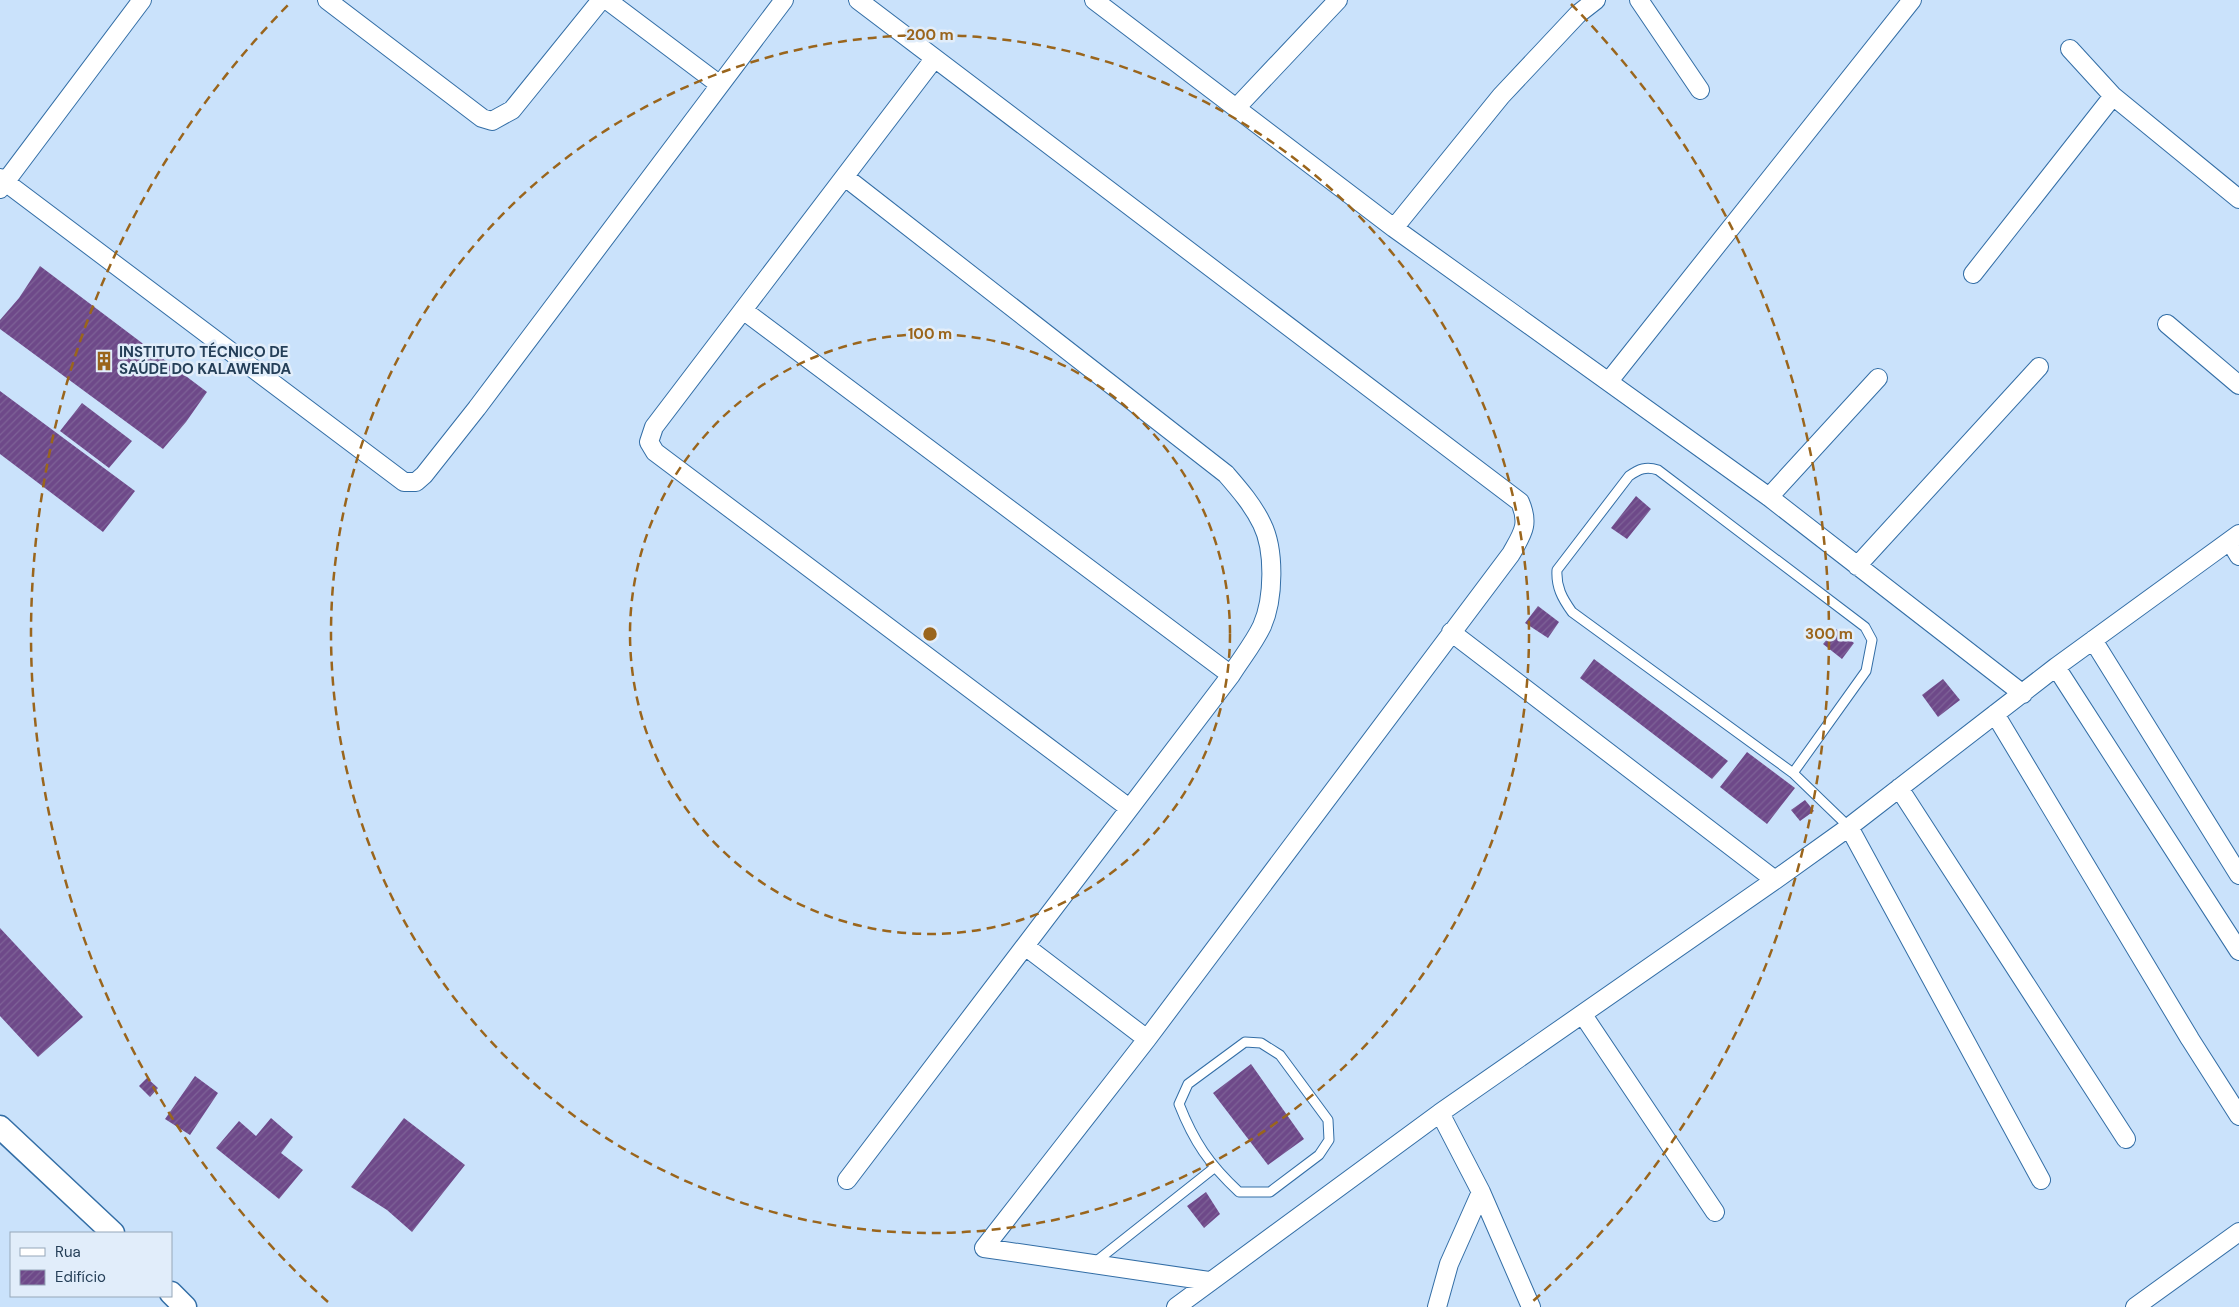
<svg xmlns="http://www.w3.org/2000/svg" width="2239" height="1307" font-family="'DM Sans',sans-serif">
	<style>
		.building { fill: url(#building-hatch) }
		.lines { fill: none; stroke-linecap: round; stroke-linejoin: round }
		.service-casing { stroke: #336ea6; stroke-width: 11 }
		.minor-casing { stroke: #336ea6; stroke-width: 20 }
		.tertiary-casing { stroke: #336ea6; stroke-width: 25 }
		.service { stroke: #fff; stroke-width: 9 }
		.minor { stroke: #fff; stroke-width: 18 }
		.tertiary { stroke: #fff; stroke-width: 22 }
		.ring { fill: none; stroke: #9a651c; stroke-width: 2.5; stroke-dasharray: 9 6 }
		.labels { text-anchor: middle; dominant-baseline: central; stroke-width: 5; stroke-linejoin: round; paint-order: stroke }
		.poi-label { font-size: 15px; font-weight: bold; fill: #253f58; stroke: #e1edfa; text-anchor: start }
		.centre { fill: #9a651c; stroke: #e1edfa; stroke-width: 2.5 }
		.ring-label { font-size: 15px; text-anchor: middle; font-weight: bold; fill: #9a651c; stroke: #e1edfa; stroke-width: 5; stroke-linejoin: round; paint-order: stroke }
	</style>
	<defs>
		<pattern id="building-hatch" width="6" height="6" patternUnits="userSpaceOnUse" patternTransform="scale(1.25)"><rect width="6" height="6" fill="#6e4989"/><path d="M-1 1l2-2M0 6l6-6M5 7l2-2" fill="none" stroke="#7e6297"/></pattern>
	</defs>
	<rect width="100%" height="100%" fill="#cae2fb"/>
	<!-- building -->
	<path class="building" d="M40,266L207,392L186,422L163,449L0,329V320L19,298Z
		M0,391L135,491L103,532L0,454Z
		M82,403L132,441L109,468L60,431Z
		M1636,496L1651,509L1627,539L1611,528Z
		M1538,606L1559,622L1548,638L1525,623Z
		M1836,629L1854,643L1842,659L1823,644Z
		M1594,659L1728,761L1712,779L1580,678Z
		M1943,679L1960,700L1938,717L1922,695Z
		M1747,752L1795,788L1767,824L1720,787Z
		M1805,800L1814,811L1800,821L1791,810Z
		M0,928L83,1017L38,1057L0,1016Z
		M1251,1064L1304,1139L1268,1165L1213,1093Z
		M195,1076L218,1093L190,1135L165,1119Z
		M147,1078L158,1088L150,1097L139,1086Z
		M271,1118L293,1137L281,1153L303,1170L279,1199L216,1148L239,1121L256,1136Z
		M404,1118L465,1165L412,1232L387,1210L351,1187Z
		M1206,1192L1220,1214L1204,1228L1187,1206Z"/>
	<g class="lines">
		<defs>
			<path id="service" d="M1793,773L1866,671L1872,640L1865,627L1658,470C1646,466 1639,469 1629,476L1557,570C1556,587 1562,598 1572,612L1793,773L1849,827
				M1245,1042L1261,1043L1280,1055L1328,1120L1329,1140L1319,1155L1270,1192H1239C1209,1164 1194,1142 1179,1104L1188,1084Z
				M1094,1263L1214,1168"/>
			<path id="minor" d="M327,0L482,118L492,121L512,110L601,0
				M607,0L720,85
				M858,0L1520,502C1530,525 1522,534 1511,554L1147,1039L984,1248L1209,1281
				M1094,0L1394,228L1769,497L2023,694
				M1639,0L1700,90
				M2070,49L2113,96L2239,199
				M934,59L654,427L649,442L655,452L1129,808
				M1237,107L1338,0
				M845,177L1226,474C1239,489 1253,505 1262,524C1275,550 1274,599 1262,626C1254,643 1241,659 1231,675L847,1180
				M0,178L404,482H416L424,475L477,408L784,0
				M0,189L142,0
				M1394,228L1501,96L1578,14L1596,0
				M1973,274L2113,96
				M743,310L1231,675
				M2167,324L2239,385
				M1609,381L1912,0
				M1769,497L1878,378
				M2230,541L2239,556
				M1857,566L2039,367
				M1451,632L1775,880
				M2093,640L2239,875
				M2056,667L2239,951
				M1995,714L2190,1039L2239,1116
				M1899,788L2126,1139
				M1849,827L2041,1180
				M1025,946L1147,1039
				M1583,1015L1715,1212
				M1440,1113L1481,1192L1531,1307
				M1176,1307L1440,1113L1775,880L1849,827L2056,667L2239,534
				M1437,1307L1449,1264L1481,1192
				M2135,1307L2239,1232"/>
			<path id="tertiary" d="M0,1127L113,1233
				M171,1293L185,1307"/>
		</defs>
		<!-- service casing -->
		<use href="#service" class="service-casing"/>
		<!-- minor casing -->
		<use href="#minor" class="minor-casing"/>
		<!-- tertiary casing -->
		<use href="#tertiary" class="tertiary-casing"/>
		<!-- service -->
		<use href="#service" class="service"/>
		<!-- minor -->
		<use href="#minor" class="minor"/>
		<!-- tertiary -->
		<use href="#tertiary" class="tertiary"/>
	</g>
	<!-- distance rings -->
	<g class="ring">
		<circle cx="930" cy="634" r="300"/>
		<circle cx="930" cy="634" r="599"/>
		<path d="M328 1302A899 899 0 0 1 289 4M1571 4A899 899 0 0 1 1532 1302"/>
	</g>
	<!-- icons -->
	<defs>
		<symbol id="building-bare" viewBox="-9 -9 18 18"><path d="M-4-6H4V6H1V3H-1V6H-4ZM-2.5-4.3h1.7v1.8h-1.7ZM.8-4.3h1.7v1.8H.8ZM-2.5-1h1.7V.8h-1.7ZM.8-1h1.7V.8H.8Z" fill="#9a651c" stroke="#e1edfa" stroke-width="2.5" paint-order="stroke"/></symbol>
	</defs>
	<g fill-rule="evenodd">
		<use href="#building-bare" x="90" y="347" width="28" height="28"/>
	</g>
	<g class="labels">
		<!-- poi labels -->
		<g class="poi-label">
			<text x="119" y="352">INSTITUTO TÉCNICO DE<tspan x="119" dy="17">SAÚDE DO KALAWENDA</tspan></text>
		</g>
	</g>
	<circle cx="930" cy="634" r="8" class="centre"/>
	<g class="ring-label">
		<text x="930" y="40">200 m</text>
		<text x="930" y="339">100 m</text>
		<text x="1829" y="639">300 m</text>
	</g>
	<!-- legend -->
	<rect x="10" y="1232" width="162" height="65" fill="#e1edfa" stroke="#96a7b9"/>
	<rect x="20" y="1248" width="25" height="8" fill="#ffffff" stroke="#96a7b9"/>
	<text x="55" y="1257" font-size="15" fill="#253f58">Rua</text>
	<rect x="20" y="1270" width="25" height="15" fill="url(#building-hatch)" stroke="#96a7b9"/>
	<text x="55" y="1282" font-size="15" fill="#253f58">Edifício</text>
</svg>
